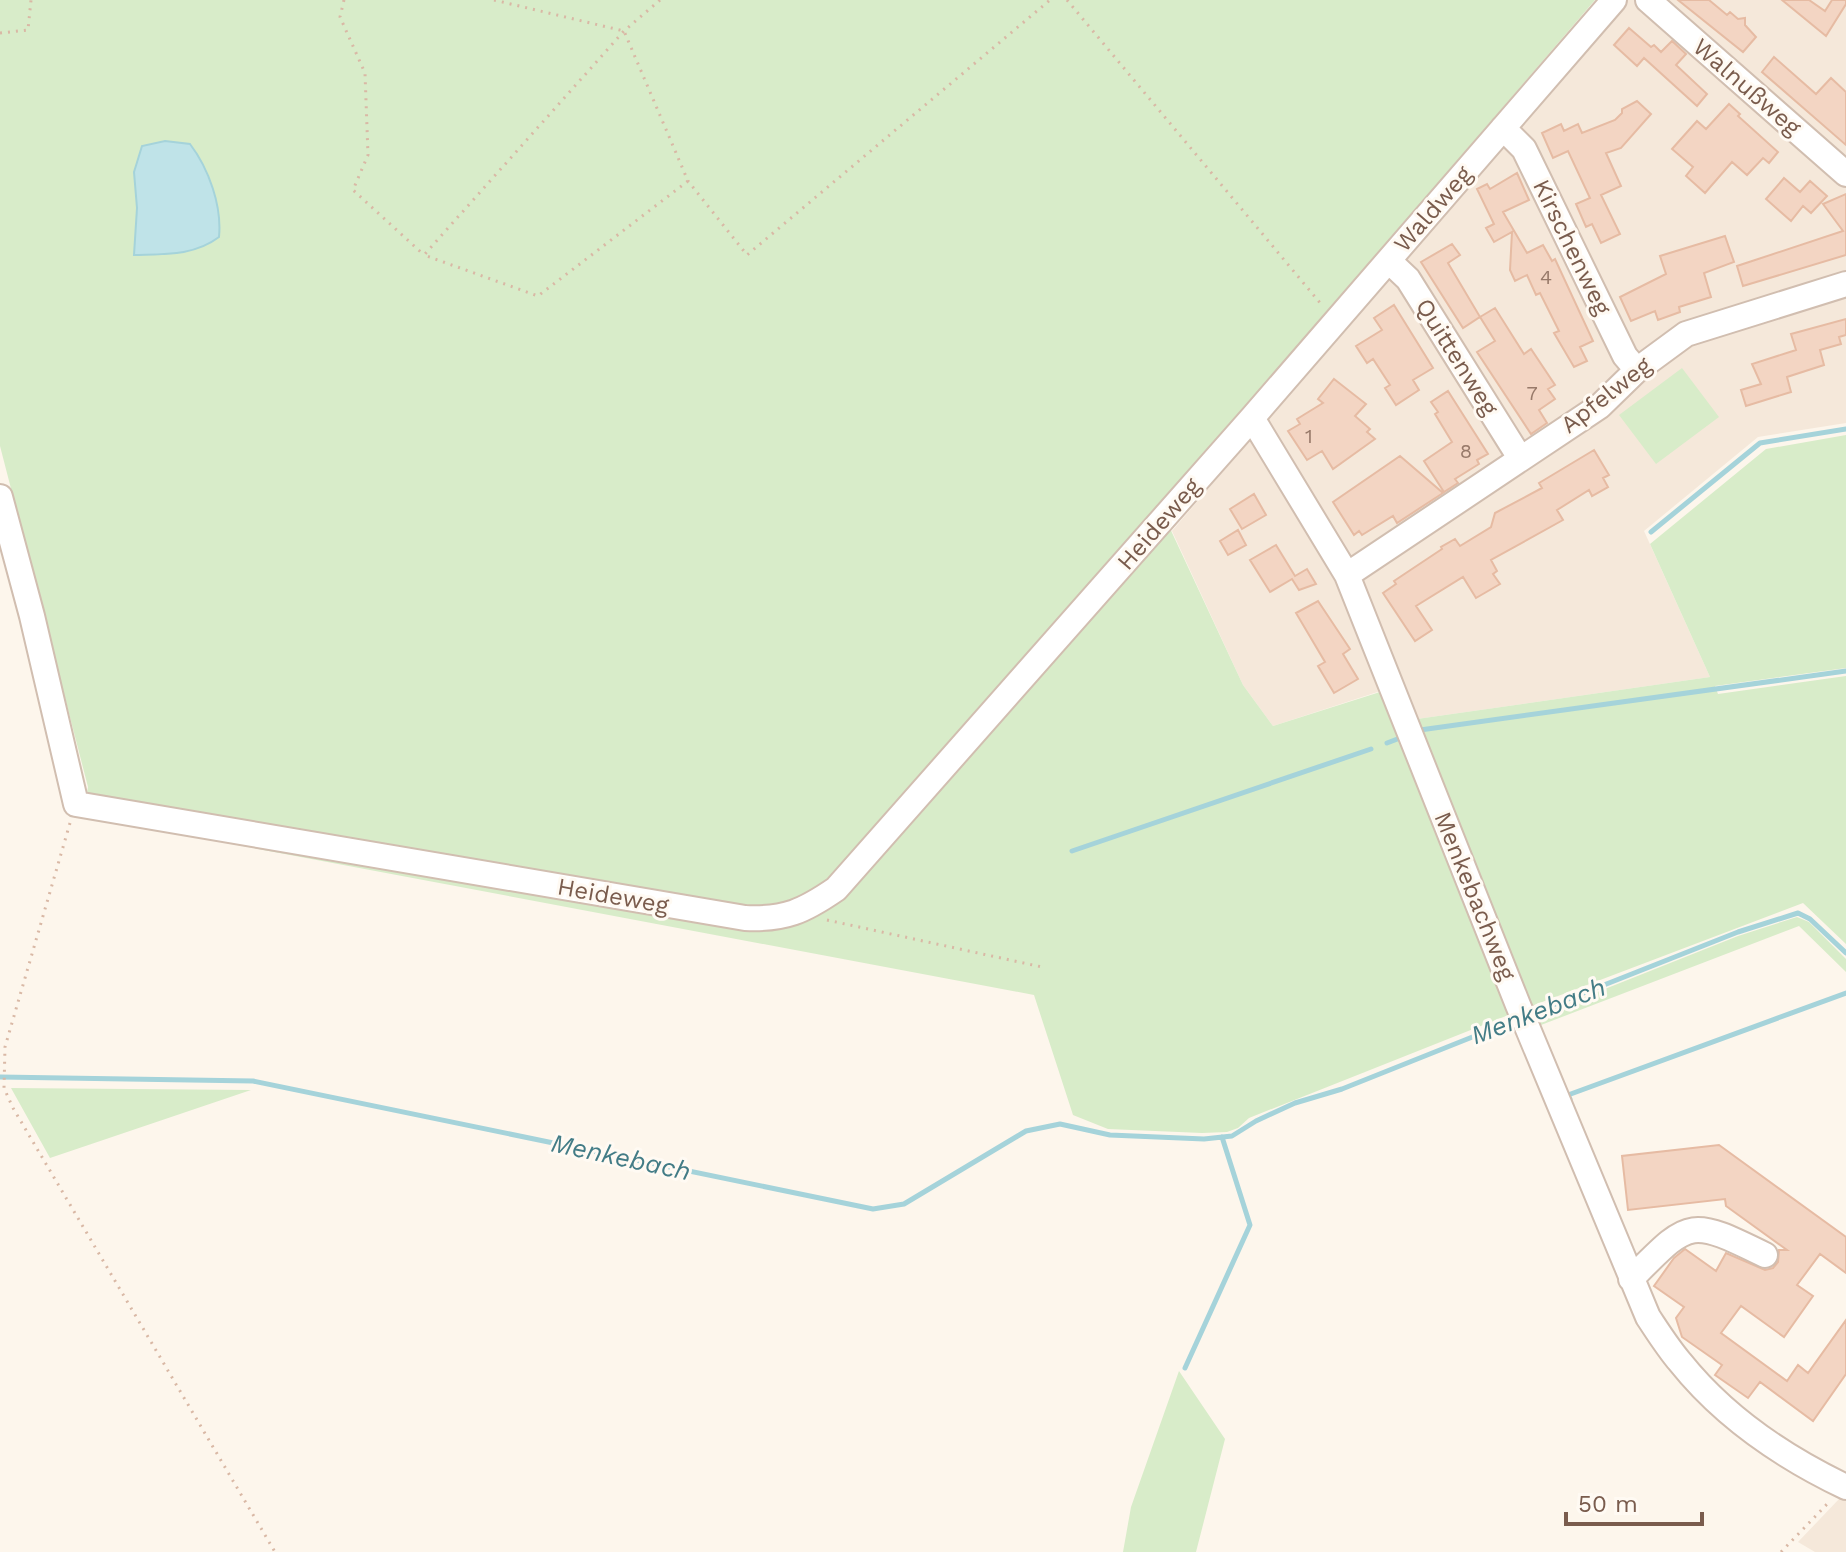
<svg xmlns="http://www.w3.org/2000/svg" width="1846" height="1552" font-family="'Work Sans',sans-serif">
	<style>
		.residential { fill: #f5e8da }
		.green { fill: #d8ecc9 }
		.water { fill: #bfe3e8; stroke: #a5d3da; stroke-width: 2 }
		.lines { fill: none; stroke-linecap: round; stroke-linejoin: round }
		.stream { stroke: #a5d3da; stroke-width: 5 }
		.building { fill: #f3d5c3; stroke: #e6bba3; stroke-width: 2 }
		.minor-casing { stroke: #d1beb0; stroke-width: 28 }
		.path { stroke: #d9b8a5; stroke-width: 3; stroke-dasharray: 2 6; stroke-linecap: butt }
		.minor { stroke: #fff; stroke-width: 24 }
		.labels { text-anchor: middle; dominant-baseline: central; stroke-width: 6; stroke-linejoin: round; paint-order: stroke }
		.number-label { font-size: 20px; fill: #987a6a }
		.street-label { font-size: 24px; fill: #7a5c4d; stroke: #fffaf3 }
		.water-label { font-size: 26px; font-style: italic; fill: #437c86; stroke: #fffaf3 }
	</style>
	<rect width="100%" height="100%" fill="#fdf6ec"/>
	<!-- residential -->
	<path class="residential" d="M1627,0H1846V423L1758,437L1644,531L1710,677L1417,719L1402,684L1273,726L1243,685L1172,531Z
		M1840,1498L1846,1500V1552H1815L1798,1542Z"/>
	<!-- green -->
	<path class="green" d="M0,0H1595L1160,507L1243,685L1273,726L1380,692L1511,1014L1249,1118L1238,1128L1227,1132L1202,1133L1108,1129L1073,1115L1034,995L83,816L88,787L0,446Z
		M1682,368L1719,417L1656,464L1619,415Z
		M1846,435V668L1715,686L1718,694L1846,676V944L1803,903L1529,1007L1417,719L1710,677L1650,544L1766,449Z
		M1797,917L1809,922L1846,959V972L1799,926L1541,1025L1537,1016L1738,936Z
		M11,1088L251,1090L50,1158Z
		M1179,1371L1225,1439L1196,1552H1123L1131,1507Z"/>
	<!-- water -->
	<path class="water" d="M165,141L190,144C209,169 222,206 219,237C194,256 164,254 134,255L137,208L134,172L142,146Z"/>
	<g class="lines">
		<!-- stream -->
		<path class="stream" d="M1651,532L1760,443L1846,429
			M1420,730L1846,671
			M1387,743L1400,738V735
			M1072,851L1371,749
			M1528,1015L1738,932L1798,913L1810,919L1846,953
			M0,1077L253,1081L873,1209L904,1204L1026,1131L1060,1124L1110,1135L1204,1139L1232,1136L1256,1121L1295,1103L1342,1089L1515,1020
			M1570,1099L1568,1095L1846,993
			M1185,1368L1250,1225L1222,1137"/>
	</g>
	<!-- building -->
	<path class="building" d="M1678,0H1709L1727,15L1730,12L1738,19L1745,18V25L1756,37L1743,52Z
		M1782,0H1809L1825,11L1832,0H1846V4L1826,36Z
		M1629,28L1651,47L1654,45L1661,52L1672,41L1686,54L1676,65L1707,94L1697,106L1644,58L1637,66L1614,45Z
		M1774,57L1816,94L1831,78L1846,92V145L1762,72Z
		M1637,101L1651,114L1621,148L1606,153L1621,186L1601,195L1620,234L1601,243L1592,224L1586,227L1576,204L1590,198L1568,151L1553,158L1542,133L1561,124L1564,131L1578,124L1582,133L1615,120L1622,113V109Z
		M1729,104L1740,114L1738,116L1778,152L1769,163L1763,158L1747,175L1732,162L1705,193L1686,176L1693,167L1672,149L1697,121L1706,129Z
		M1517,173L1529,200L1503,212L1527,253L1543,245L1552,261L1555,259L1593,341L1580,347L1587,361L1574,367L1554,333L1559,331L1540,293L1536,295L1527,275L1515,281L1510,270L1512,232L1494,242L1486,228L1494,224L1477,189L1487,184L1490,189Z
		M1784,178L1800,192L1810,181L1827,196L1811,213L1803,206L1791,221L1766,199Z
		M1846,194V255L1743,286L1737,266L1843,231L1823,204Z
		M1725,236L1734,262L1704,273L1711,297L1679,307L1680,312L1658,320L1655,311L1631,321L1620,297L1666,274L1660,256Z
		M1452,244L1460,255L1448,263L1480,317L1495,308L1524,354L1531,349L1555,385L1548,389L1555,399L1539,410L1547,423L1531,434L1477,352L1495,341L1480,317L1463,328L1421,262Z
		M1394,305L1433,368L1413,380L1419,390L1396,405L1385,388L1390,385L1373,359L1367,363L1356,346L1382,330L1374,318Z
		M1846,319V335L1839,337L1841,344L1820,350L1824,365L1787,377L1791,392L1746,406L1741,390L1761,384L1752,364L1796,350L1791,334Z
		M1334,379L1366,404L1355,416L1370,429L1367,432L1375,439L1333,469L1322,451L1307,460L1288,431L1300,424L1297,419L1323,403L1318,399Z
		M1448,391L1488,454L1477,460L1479,464L1455,479L1458,483L1444,492L1424,461L1452,442L1435,414L1438,412L1431,402Z
		M1594,450L1609,475L1603,478L1608,487L1592,496L1589,490L1557,510L1563,520L1491,560L1497,571L1493,574L1500,584L1476,598L1463,577L1416,606L1432,630L1415,641L1383,593L1396,584L1394,581L1442,549L1441,547L1455,539L1460,546L1491,527L1495,513L1542,488L1539,483Z
		M1400,456L1443,493L1397,523L1393,516L1362,535L1359,531L1354,535L1333,502Z
		M1254,494L1266,515L1242,529L1230,509Z
		M1238,530L1246,545L1228,555L1220,541Z
		M1276,545L1295,576L1307,569L1316,584L1299,590L1292,579L1270,592L1250,560Z
		M1318,601L1350,649L1343,654L1358,679L1334,693L1318,666L1325,662L1296,613Z
		M1719,1145L1846,1237V1273L1820,1254L1797,1285L1813,1296L1784,1337L1741,1306L1721,1333L1787,1381L1798,1365L1808,1373L1846,1320V1374L1813,1421L1760,1382L1748,1398L1715,1375L1722,1365L1682,1337L1676,1318L1684,1307L1654,1286L1674,1258L1685,1249L1716,1271L1726,1253L1765,1270L1773,1268L1778,1262L1779,1250H1787L1726,1206L1725,1199L1628,1210L1622,1156Z"/>
	<g class="lines">
		<defs>
			<path id="minor" d="M1648,0L1846,174
				M1503,128L1524,149L1625,356L1637,370
				M1389,261L1408,279L1520,458
				M1252,418L1347,575L1518,1005L1648,1317C1658,1332 1668,1348 1680,1362C1724,1417 1783,1457 1846,1487
				M0,497L32,616L76,804L745,918C785,920 804,911 836,889L1252,418L1614,0
				M1347,575L1600,406L1637,370L1686,334L1846,284
				M1631,1279C1690,1220 1688,1217 1765,1255"/>
		</defs>
		<!-- minor casing -->
		<use href="#minor" class="minor-casing"/>
		<!-- path -->
		<path class="path" d="M344,0L340,17L365,73L368,155L353,190L424,255
			M494,0L624,31L688,181L747,255L1050,0
			M660,0L624,31L424,255L538,296L688,181
			M1067,0L1321,304
			M0,33L28,30L31,0
			M70,823L5,1047L4,1088L13,1108L275,1552
			M827,920L1042,967
			M1781,1552L1830,1501"/>
		<!-- minor -->
		<use href="#minor" class="minor"/>
	</g>
	<g class="labels">
		<!-- number labels -->
		<g class="number-label">
			<text x="1546" y="277">4</text>
			<text x="1532" y="393">7</text>
			<text x="1309" y="436">1</text>
			<text x="1466" y="451">8</text>
		</g>
		<!-- street labels -->
		<g class="street-label">
			<text transform="translate(1747 87) rotate(41)">Walnußweg</text>
			<text transform="translate(1433 209) rotate(-49)">Waldweg</text>
			<text transform="translate(1572 247) rotate(64)">Kirschenweg</text>
			<text transform="translate(1457 357) rotate(58)">Quittenweg</text>
			<text transform="translate(1606 395) rotate(-38)">Apfelweg</text>
			<text transform="translate(1159 524) rotate(-49)">Heideweg</text>
			<text transform="translate(613 896) rotate(10)">Heideweg</text>
			<text transform="translate(1475 896) rotate(68)">Menkebachweg</text>
		</g>
		<!-- water labels -->
		<g class="water-label">
			<text transform="translate(1538 1011) rotate(-21)">Menkebach</text>
			<text transform="translate(621 1157) rotate(12)">Menkebach</text>
		</g>
	</g>
	<!-- scale -->
	<path d="M1566 1512v12h136v-12" fill="none" stroke="#7a5c4d" stroke-width="4"/>
	<text x="1578" y="1512" font-size="24" fill="#7a5c4d" stroke="#fffaf3" stroke-width="6" paint-order="stroke">50 m</text>
</svg>
